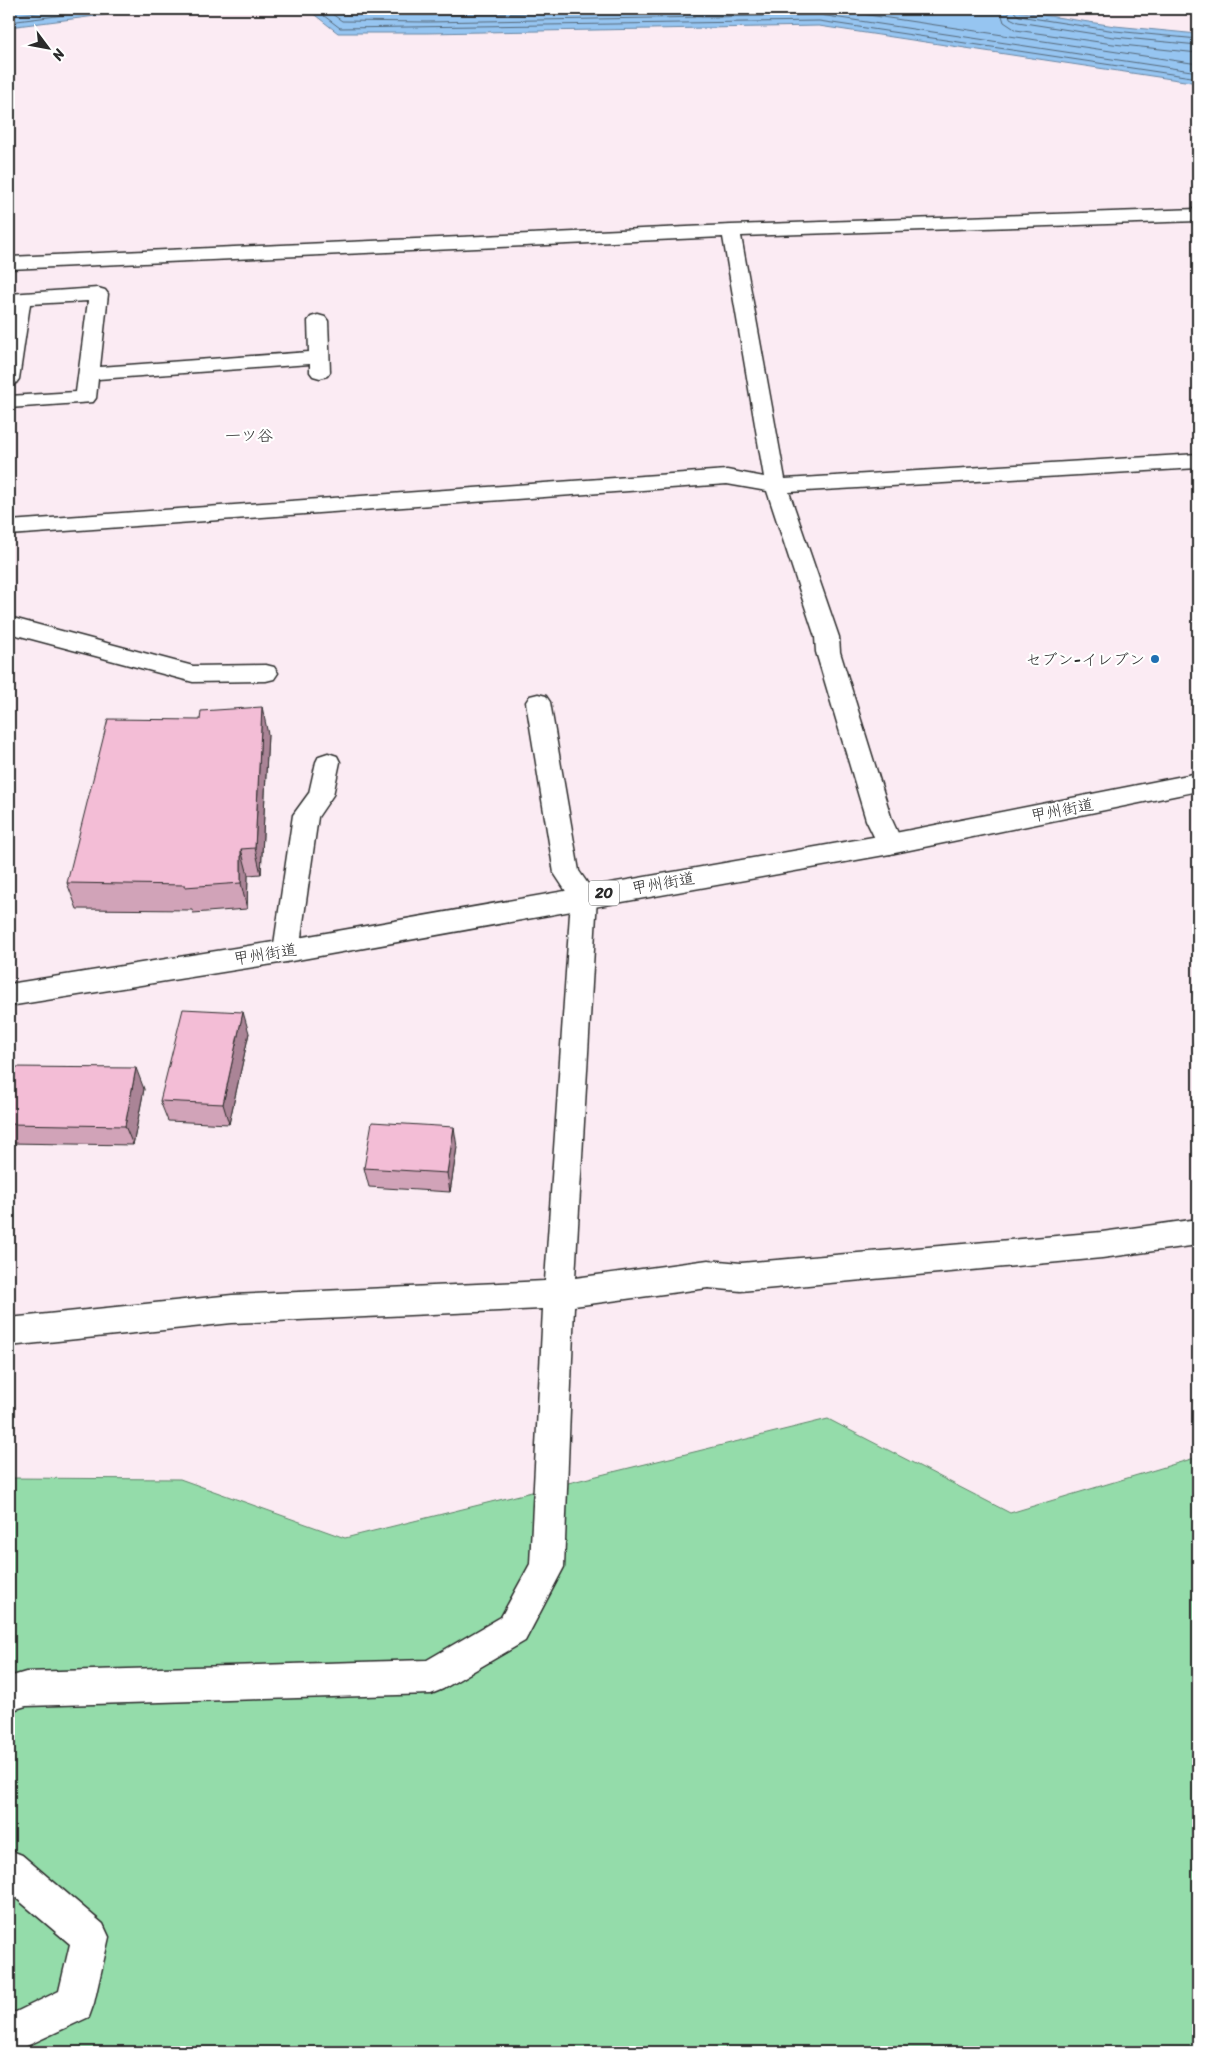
<svg xmlns="http://www.w3.org/2000/svg" width="1207" height="2061" font-family="Sriracha,'Klee One',sans-serif">
	<style>
		.green { fill: #94dcaa; stroke: #60846a }
		.water { fill: #96c5f1; stroke: #6b87a2 }
		.lines { fill: none; stroke-linecap: round; stroke-linejoin: round }
		.shore { stroke: #56697a; stroke-width: 1 }
		.minor-casing { stroke: #2b2b2b; stroke-width: 3 }
		.highway-casing { stroke: #2b2b2b; stroke-width: 3 }
		.minor { fill: #fff; fill-rule: evenodd }
		.highway { fill: #fff; fill-rule: evenodd }
		.wall { fill: #d1a3b8; stroke: #2b2b2b }
		.shaded-wall { fill: #aa8496; stroke: #2b2b2b }
		.building { fill: #f3bdd6; stroke: #2b2b2b }
		.poi-dot { fill: #1f6fb2; stroke: #fff; stroke-width: 2 }
		.labels { text-anchor: middle; dominant-baseline: central; stroke-width: 4.5; stroke-linejoin: round; paint-order: stroke }
		.shield { fill: #fff; stroke: #6b6b6b; stroke-width: 1 }
		.shield-label { font-size: 15px; font-weight: bold; fill: #2b2b2b }
		.far-quarter-label { font-size: 16px; fill: #2b2b2b; stroke: #fff }
		.poi-label { font-size: 16px; fill: #2b2b2b; stroke: #fff; text-anchor: end }
		.street-label { font-size: 16px; fill: #2b2b2b; stroke: #fff }
	</style>
	<rect width="100%" height="100%" fill="#fbebf3"/>
	<filter id="ink" filterUnits="userSpaceOnUse"><feTurbulence type="fractalNoise" baseFrequency=".02" numOctaves="2"/><feDisplacementMap in="SourceGraphic" scale="10" xChannelSelector="R" yChannelSelector="G"/><feConvolveMatrix kernelMatrix="1 2 1 2 8 2 1 2 1" color-interpolation-filters="sRGB"/></filter>
	<g filter="url(#ink)">
		<!-- green -->
		<path class="green" d="M828,1419L1010,1513L1198,1457V2052H9V1478L180,1479L345,1538Z"/>
		<!-- water -->
		<path class="water" d="M9,9H151L9,27Z
			M239,9H1003L1115,26L1198,34V83L819,26L427,33H338L311,12Z"/>
		<g class="lines">
			<!-- shore -->
			<path class="shore" d="M315,9L340,28L819,21L1198,78
				M325,9L342,21L427,22L820,15L1198,72
				M337,9L345,14L427,15L756,9
				M828,9L1198,64
				M1000,9L1004,22L1016,30L1113,44L1198,53
				M1008,9L1010,18L1018,22L1114,37L1198,45
				M1014,9L1015,13L1019,16L1115,31L1198,39
				M9,16L63,9
				M9,22L112,9"/>
			<defs>
				<path id="minor" d="M1198,209V221L741,236L785,479L1198,454V468L789,492L839,637L840,652L892,820L903,844L899,851L890,854L881,851L866,820L816,652L815,637L767,491L727,484L9,535V521L727,470L764,477L723,237L9,269V257L731,225Z
					M98,288L105,290L108,294L100,367L309,352L308,321L311,317L318,315L325,317L328,321L330,372L327,376L320,378L313,376L310,372V364L98,379L96,398L93,402L9,408V396L76,392L88,301L30,304L19,379L16,383L9,385V294Z
					M9,617L193,666L266,665L274,667L278,673L274,679L266,681L193,682L9,633Z
					M538,694L546,696L550,702L579,871L597,897L575,1278L708,1260L741,1263L1102,1232L1198,1219V1245L1102,1258L741,1291L708,1288L574,1306L564,1567L525,1641L443,1689L431,1694L26,1706L9,1711V1677L26,1672L427,1660L501,1617L530,1564L543,1309L232,1323L9,1346V1318L232,1295L545,1281L571,899L554,873L526,702L530,696Z
					M328,753L337,756L340,762L333,795L318,817L299,951L295,958L286,962L277,958L273,951L293,815L309,793L316,762L319,756Z
					M9,1850L22,1855L103,1924L109,1937L94,2003L89,2017L18,2050H9V2012H16L59,1991L70,1944L9,1892Z"/>
				<path id="highway" d="M1198,773V791L890,854L286,962L9,1006V984L286,940L890,834Z"/>
			</defs>
			<!-- minor casing -->
			<use href="#minor" class="minor-casing"/>
			<!-- highway casing -->
			<use href="#highway" class="highway-casing"/>
			<!-- minor -->
			<use href="#minor" class="minor"/>
			<!-- highway -->
			<use href="#highway" class="highway"/>
		</g>
		<!-- wall -->
		<path class="wall" d="M268,734L261,874L248,875L247,909L193,913L192,910L77,909L67,883Z
			M249,1033L229,1124L168,1121L160,1101Z
			M9,1067L144,1089L133,1145L9,1143Z
			M457,1147L450,1192L369,1187L364,1168Z"/>
		<!-- shaded-wall -->
		<path class="shaded-wall" d="M262,707L268,734L261,874L255,848Z
			M241,849L248,875L247,909L241,883Z
			M243,1012L249,1033L229,1124L223,1104Z
			M136,1068L144,1089L133,1145L125,1126Z
			M454,1127L457,1147L450,1192L447,1173Z"/>
		<!-- building -->
		<path class="building" d="M262,707L255,848L241,849V883L185,887V885L67,883L108,719L200,720L201,711Z
			M183,1009L243,1012L223,1104L160,1101Z
			M9,1067L136,1068L125,1126L9,1124Z
			M372,1122L454,1127L447,1173L364,1168Z"/>
	</g>
	<!-- markers -->
	<circle class="poi-dot" cx="1155" cy="659" r="5"/>
	<g class="labels">
		<!-- shield labels -->
		<rect class="shield" x="589" y="880.5" width="30" height="25" rx="4"/>
		<g class="shield-label">
			<text x="604" y="893">20</text>
		</g>
		<!-- far-quarter labels -->
		<g class="far-quarter-label">
			<text x="249" y="435">一ツ谷</text>
		</g>
		<!-- poi labels -->
		<g class="poi-label">
			<text x="1145" y="659">セブン-イレブン</text>
		</g>
		<!-- street labels -->
		<g class="street-label">
			<text transform="translate(1062 810) rotate(-11)">甲州街道</text>
			<text transform="translate(663 883) rotate(-10)">甲州街道</text>
			<text transform="translate(265 954) rotate(-9)">甲州街道</text>
		</g>
	</g>
	<!-- margin -->
	<rect width="1207" height="2061" fill="none" stroke="#fff" stroke-width="30"/>
	<rect x="15" y="15" width="1177" height="2031" fill="none" stroke="#2b2b2b" stroke-width="2" filter="url(#ink)"/>
	<!-- north arrow -->
	<g transform="translate(48 48) rotate(122)" stroke="#ffffff" stroke-width="4" paint-order="stroke">
	<path d="M0-4L9 19L0 12L-9 19Z" fill="#2b2b2b"/>
	<text y="-8" font-size="14" font-weight="bold" text-anchor="middle" fill="#2b2b2b">N</text>
	</g>
</svg>
